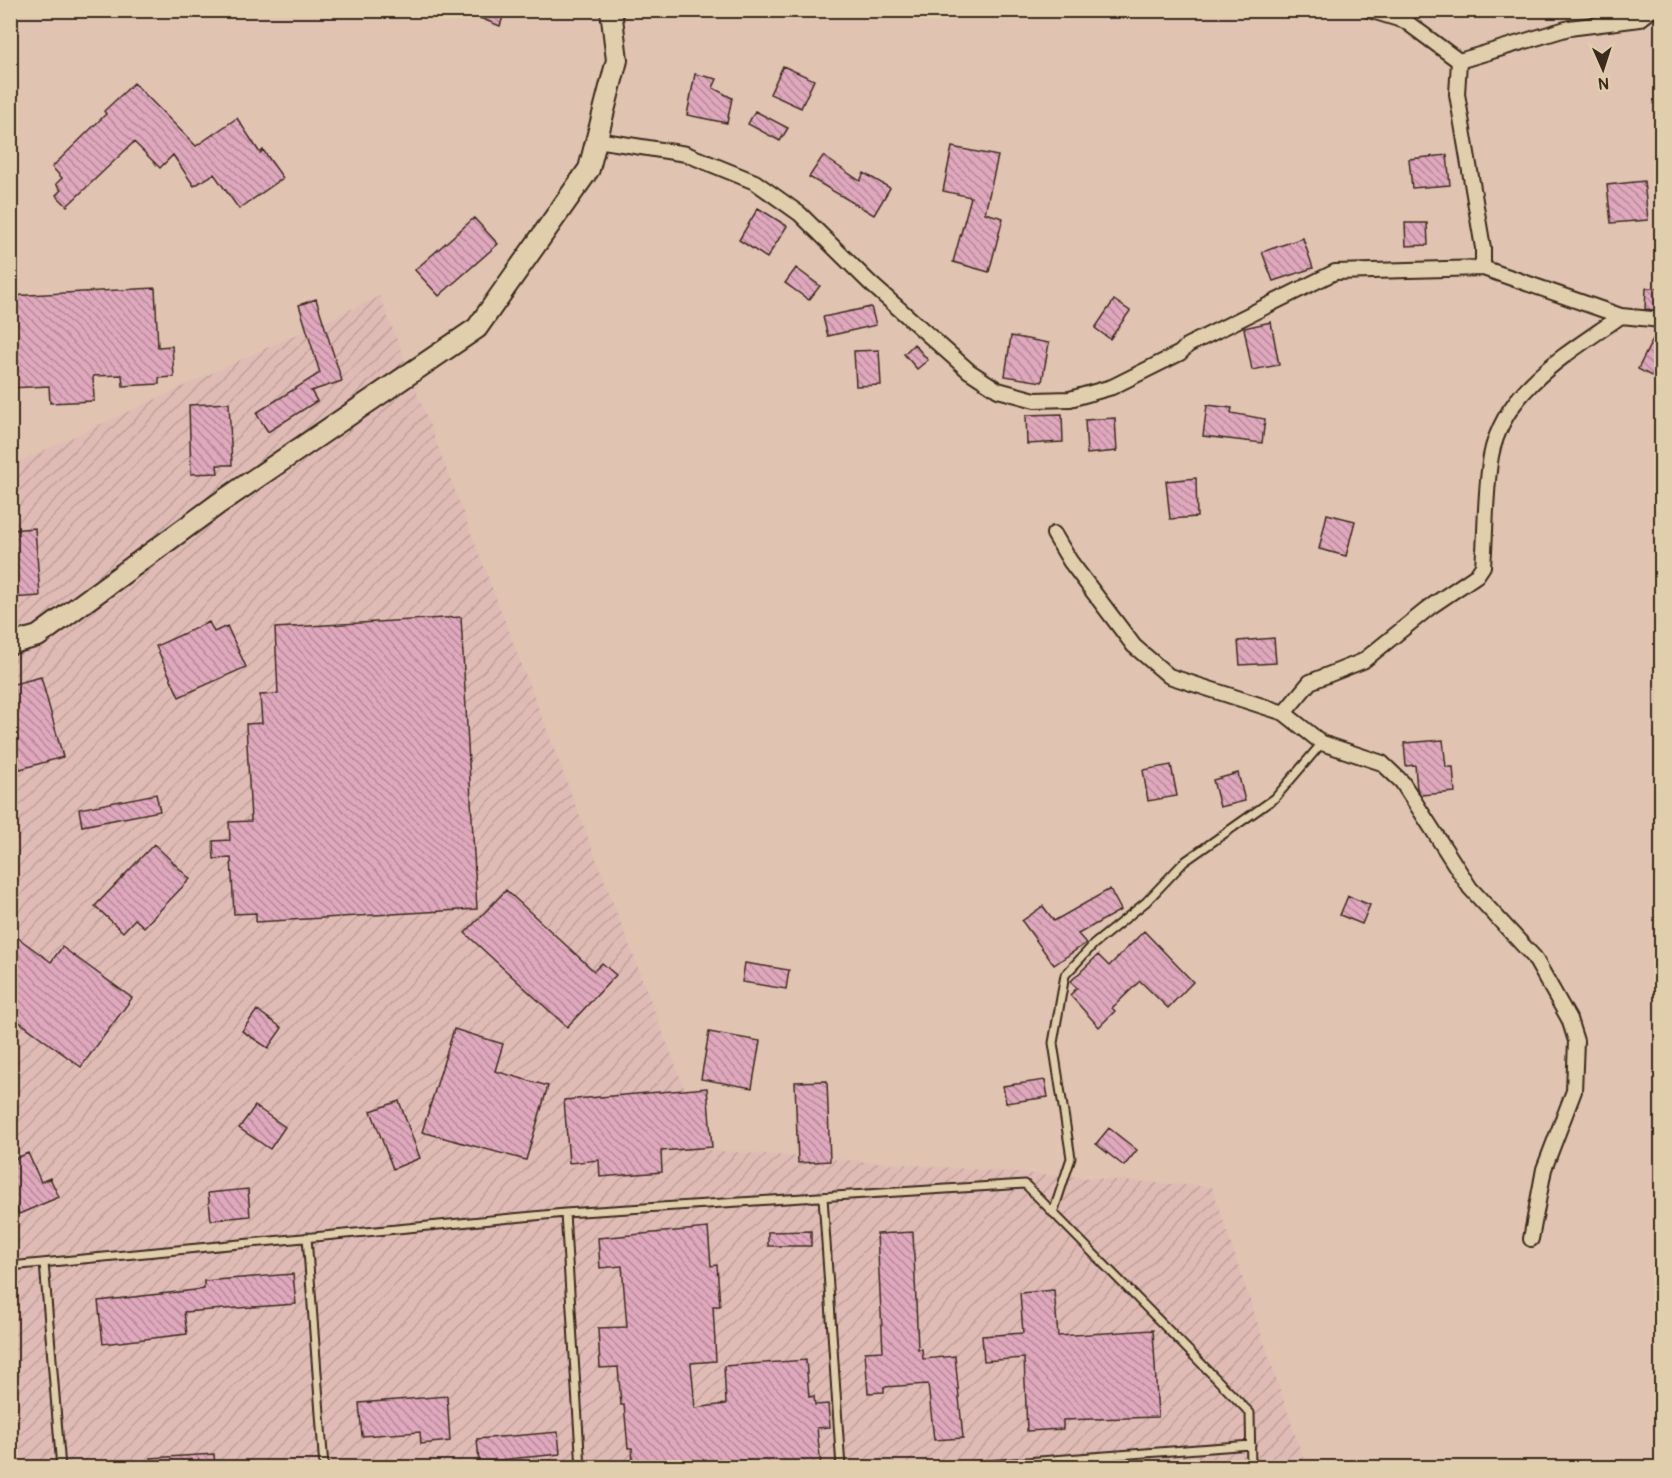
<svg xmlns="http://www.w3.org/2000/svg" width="1672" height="1478" font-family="Pangolin,sans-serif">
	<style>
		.industrial { fill: url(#industrial-furrows) }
		.building { fill: url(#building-back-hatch); stroke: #3b2a1e; stroke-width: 1.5 }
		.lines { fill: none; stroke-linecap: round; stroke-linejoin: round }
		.lane-casing { stroke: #3b2a1e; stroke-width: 11 }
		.street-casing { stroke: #3b2a1e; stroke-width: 18 }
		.secondary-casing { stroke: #3b2a1e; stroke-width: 24 }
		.lane { stroke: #e1ceac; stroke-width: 7 }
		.street { stroke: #e1ceac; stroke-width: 14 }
		.secondary { stroke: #e1ceac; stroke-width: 20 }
	</style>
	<defs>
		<pattern id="industrial-furrows" width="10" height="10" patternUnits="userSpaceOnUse" patternTransform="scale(1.5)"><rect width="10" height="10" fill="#e0bbb5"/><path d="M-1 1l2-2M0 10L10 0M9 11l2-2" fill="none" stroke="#c1a19b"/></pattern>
		<pattern id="building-back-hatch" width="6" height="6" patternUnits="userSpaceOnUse" patternTransform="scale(1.5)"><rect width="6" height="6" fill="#dfa8bd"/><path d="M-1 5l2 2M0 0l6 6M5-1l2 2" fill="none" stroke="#b68999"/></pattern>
	</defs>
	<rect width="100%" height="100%" fill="#e0c3b1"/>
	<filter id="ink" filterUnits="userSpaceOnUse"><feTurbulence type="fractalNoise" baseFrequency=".0167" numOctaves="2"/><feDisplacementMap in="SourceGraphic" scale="12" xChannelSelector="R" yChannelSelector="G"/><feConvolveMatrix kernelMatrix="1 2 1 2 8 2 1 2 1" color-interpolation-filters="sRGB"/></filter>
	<g filter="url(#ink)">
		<!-- industrial -->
		<path class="industrial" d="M380,296L708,1150L1212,1187L1306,1467H11L10,466Z"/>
		<!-- building -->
		<path class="building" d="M460,10H505L500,26Z
			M783,66L814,80L801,108L770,94Z
			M695,74L717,79L713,88L732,98L727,123L687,115Z
			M134,83L196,146L237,118L260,153L263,150L283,178L239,209L214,174L194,186L173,155L160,168L134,142L67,206L56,195L61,190L56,184L62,178L52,167L106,114L104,111Z
			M755,111L788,128L780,141L748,124Z
			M952,147L998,156L985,213L1003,218L989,272L953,262L971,197L943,191Z
			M1447,155L1450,185L1412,188L1409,159Z
			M823,156L860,181L864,173L890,188L874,215L809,177Z
			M1644,181L1648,220L1611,223L1607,185Z
			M758,208L787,226L767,258L739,240Z
			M474,218L498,244L439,296L415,270Z
			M1405,223H1427L1428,245L1406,246Z
			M1303,238L1313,268L1273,281L1262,252Z
			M796,268L820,286L809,300L785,283Z
			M155,288L158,347L172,346L174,377L159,378V384L123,386L122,375L93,376L94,401L50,403L49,386L10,388V296Z
			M1646,288H1662V311L1645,309Z
			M316,299L342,381L311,391L317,401L268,432L256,413L320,373L299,305Z
			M1114,300L1130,311L1110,339L1095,328Z
			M871,307L876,325L828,336L823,317Z
			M1271,322L1279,365L1252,370L1244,328Z
			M1011,336L1049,343L1042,382L1005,376Z
			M1653,339L1662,343V370L1657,379L1638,369Z
			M914,344L928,360L917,369L904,354Z
			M879,350L881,385L856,386L854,351Z
			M229,403L232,465H217L218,473L191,474L189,405Z
			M1207,405L1232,408L1231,413L1265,419L1262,443L1203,436Z
			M1062,414L1063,442L1027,444L1026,415Z
			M1115,418L1117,451L1087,454L1085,420Z
			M1196,478L1197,517L1170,519L1166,481Z
			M1327,514L1355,521L1346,556L1319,549Z
			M35,528L40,596L10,598V530Z
			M461,617L477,909L256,922V913L234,914L231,858L214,859L213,841L230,840L229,822L251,821L246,724L262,723L260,695L278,694L275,628Z
			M209,622L214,632L227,626L246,667L179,697L156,646Z
			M1274,638L1276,663L1240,665L1238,641Z
			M41,677L63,757L10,772V685Z
			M1443,740L1446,767H1453L1455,792L1421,795L1417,789L1415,765L1406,766L1404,743Z
			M1171,765L1177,796L1148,801L1143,770Z
			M1238,773L1245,801L1220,807L1213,780Z
			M156,794L160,811L82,826L79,809Z
			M154,844L190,879L144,927L135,919L123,932L95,906Z
			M1110,889L1121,910L1078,934L1086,943L1054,965L1022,921L1043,906L1054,921Z
			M506,890L594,971L602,963L616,975L567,1027L465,933Z
			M1348,896L1370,905L1362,924L1340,915Z
			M1144,931L1193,982L1168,1008L1140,981L1112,1008L1115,1011L1099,1027L1070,995L1077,988L1070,982L1098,955L1109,966Z
			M10,932L51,962L62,947L132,998L81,1067L10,1015Z
			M745,963L789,970L786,989L742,982Z
			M257,1010L282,1028L268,1048L242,1031Z
			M454,1029L503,1044L495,1071L548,1086L526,1160L422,1132Z
			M709,1032L760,1041L752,1088L701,1079Z
			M1045,1080L1048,1097L1006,1103L1003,1086Z
			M827,1081L830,1161L798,1163L795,1082Z
			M707,1088L712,1147L661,1151L662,1172L600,1177L599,1160L569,1163L564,1100Z
			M399,1101L420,1158L393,1169L371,1111Z
			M255,1106L285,1127L270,1149L239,1128Z
			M1109,1128L1137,1150L1124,1166L1096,1144Z
			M28,1153L41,1182L50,1178L59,1197L19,1214L10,1195V1161Z
			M248,1189L250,1216L211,1220L208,1193Z
			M708,1228L711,1266L717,1265L720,1306H713L716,1361L691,1363L695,1408L726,1404L724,1366L806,1360L809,1397L814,1396L815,1405L828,1404L830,1427L817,1428L821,1467H633L632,1448H628L624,1405H621L618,1367L600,1368L598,1328L627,1327L622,1266L600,1268L598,1238Z
			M811,1231V1246H768V1232Z
			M913,1232L918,1349H922L923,1359L955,1356L963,1438L934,1440L928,1384L884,1387V1392L868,1393L865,1352L883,1351L877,1234Z
			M293,1274L296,1304L184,1312L187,1334L103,1344L98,1301L204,1289V1281Z
			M1054,1290L1058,1336L1153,1330L1158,1417L1063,1420V1429L1027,1431L1024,1358L984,1361L982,1336L1023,1333L1020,1293Z
			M447,1396L450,1441L421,1444L420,1432L362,1436L359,1403Z
			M558,1432L560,1454L479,1462L477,1439Z
			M214,1454L215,1467H151V1458Z"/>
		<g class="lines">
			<defs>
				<path id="lane" d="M823,1197L841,1468
					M565,1213L1025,1184L1250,1413L1251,1468
					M1053,1213L1071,1158L1053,1043L1065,975L1094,944L1146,902L1184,862L1275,798L1322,743
					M307,1237L324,1468
					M44,1263L61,1468
					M10,1266L565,1213L581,1468
					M947,1468L1251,1445"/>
				<path id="street" d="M1369,10L1405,21L1459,61L1569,28L1640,19L1652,10
					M1459,61L1457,94L1483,248V268
					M597,140L686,154L755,182L800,214L870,283L969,371L998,390L1035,400L1070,399L1112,387L1180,353L1188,345L1335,272L1483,268L1621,316L1662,320
					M1054,534L1070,561L1134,646L1169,676L1284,713L1322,743L1382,763L1402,782L1470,888L1534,957L1569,1019L1576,1041L1574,1091L1544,1169L1531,1239
					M1284,713L1310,682L1363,661L1430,607L1477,575L1483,566C1486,530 1485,491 1491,456C1504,388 1569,353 1621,316"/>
				<path id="secondary" d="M10,644L38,636L218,504L477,328L589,169L617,60L611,10"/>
			</defs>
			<!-- lane casing -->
			<use href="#lane" class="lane-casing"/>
			<!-- street casing -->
			<use href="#street" class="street-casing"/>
			<!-- secondary casing -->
			<use href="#secondary" class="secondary-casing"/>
			<!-- lane -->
			<use href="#lane" class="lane"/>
			<!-- street -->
			<use href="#street" class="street"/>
			<!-- secondary -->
			<use href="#secondary" class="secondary"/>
		</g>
	</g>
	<!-- margin -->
	<rect width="1672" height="1478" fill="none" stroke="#e1ceac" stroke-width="36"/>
	<rect x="18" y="18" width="1636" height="1442" fill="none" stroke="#3b2a1e" stroke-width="2" filter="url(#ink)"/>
	<!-- north arrow -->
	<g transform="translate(1603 69) rotate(177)" stroke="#e1ceac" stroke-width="4.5" paint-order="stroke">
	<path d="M0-4.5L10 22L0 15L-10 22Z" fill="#3b2a1e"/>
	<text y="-9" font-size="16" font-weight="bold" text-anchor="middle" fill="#3b2a1e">N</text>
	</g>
</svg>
